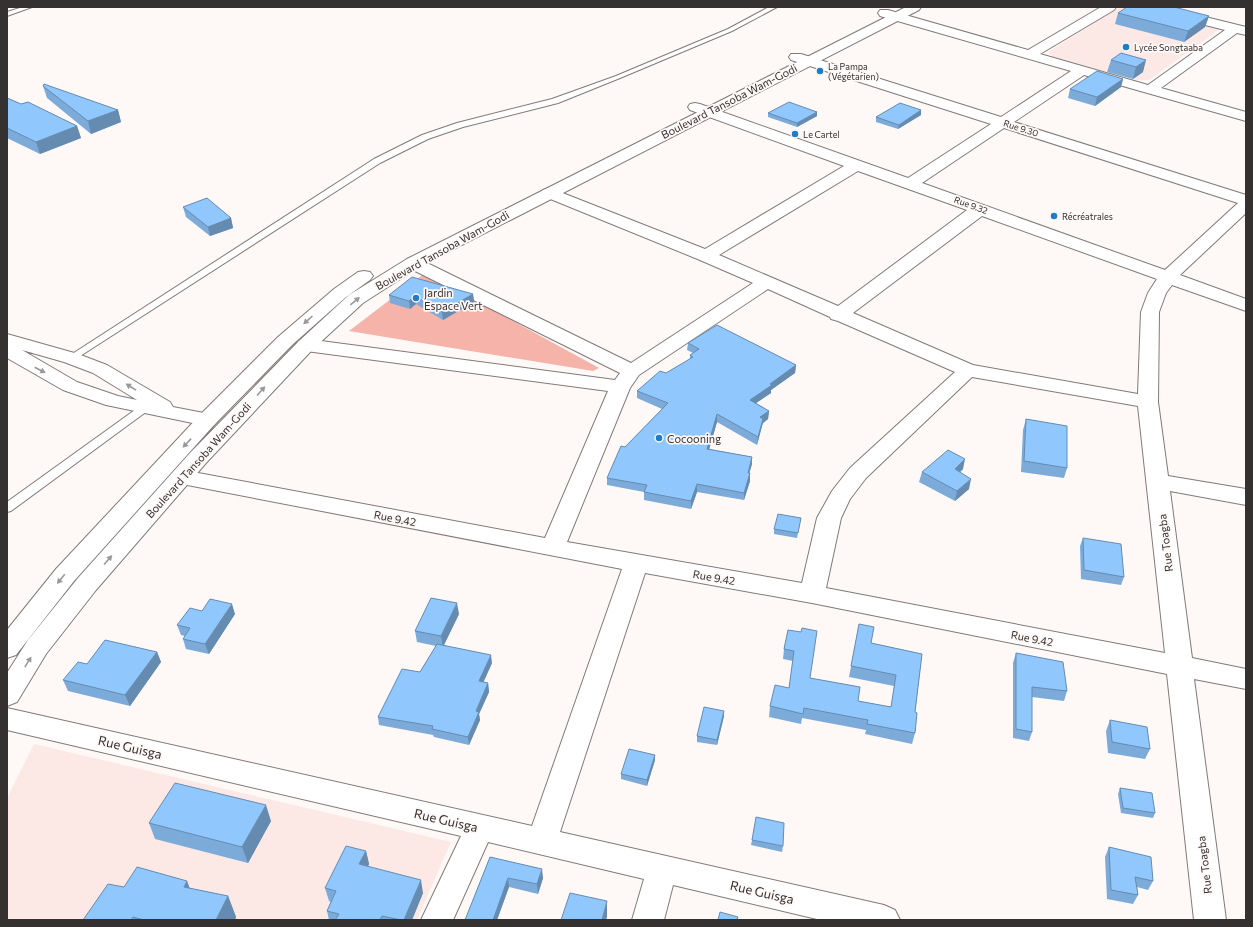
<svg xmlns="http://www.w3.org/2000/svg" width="1253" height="927" font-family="Commissioner,sans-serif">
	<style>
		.built { fill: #fce9e6 }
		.green { fill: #f5b3aa }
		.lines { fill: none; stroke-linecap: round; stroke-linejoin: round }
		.lane-casing { stroke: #827a78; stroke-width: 2 }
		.street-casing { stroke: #827a78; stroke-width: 2 }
		.primary-casing { stroke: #827a78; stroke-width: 2 }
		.lane { fill: #fff; fill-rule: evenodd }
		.street { fill: #fff; fill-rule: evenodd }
		.primary { fill: #fff; fill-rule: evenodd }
		.wall { fill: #7cabda }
		.shaded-wall { fill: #658bb1 }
		.building { fill: #90c7fd; stroke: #658bb1 }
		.oneway { fill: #9a9898 }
		.poi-dot { fill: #1e7cc9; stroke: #fef8f7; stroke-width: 1.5 }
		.labels { text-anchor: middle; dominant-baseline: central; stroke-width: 3.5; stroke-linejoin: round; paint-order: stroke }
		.far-poi-label { font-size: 9px; fill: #353131; stroke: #fef8f7; text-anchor: start }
		.far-street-label { font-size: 9px; fill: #353131; stroke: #fef8f7 }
		.street-label { font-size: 11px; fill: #353131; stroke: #fef8f7 }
		.poi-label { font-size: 11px; fill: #353131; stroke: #fef8f7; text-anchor: start }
		.near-street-label { font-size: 13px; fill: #353131; stroke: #fef8f7 }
	</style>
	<rect width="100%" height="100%" fill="#fef8f7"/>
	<!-- built -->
	<path class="built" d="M1120,7H1136L1216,26L1220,29L1149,80H1137L1053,57L1048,52Z
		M34,744L451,842L417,920H7V798Z"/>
	<!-- green -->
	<path class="green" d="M425,273L599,368L593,371L349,331Z"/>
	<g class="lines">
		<defs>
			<path id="lane" d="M23,7H32L7,16V12Z
				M769,7H777L732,31L620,78L558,103L463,127L428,139L380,163L74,360L71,361L66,358L374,159L422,135L457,123L552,99L616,76L728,29Z
				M150,401L154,402L155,404L154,406L11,511L7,512V502L146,402Z"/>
			<path id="street" d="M1101,7H1116L1114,10L1040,54L1148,85L1225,30L1146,10L1144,7H1165L1246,27V35L1237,33L1161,88L1246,112V121L1084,75L1014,122L1246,195V213L1180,275L1246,299V311L1172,285L1166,293L1159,312L1158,402L1168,476L1246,489V505L1170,491L1192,658L1246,669V689L1194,679L1226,920H1194L1167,674L812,603L645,573L560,832L884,905L895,910L900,920H821L673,885L664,920H632L644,879L488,842L453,920H421L461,836L7,730V708L532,826L622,569L182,484L174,482L171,477L174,472L182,470L545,538L608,391L306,351L299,349L296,345L299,341L306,339L615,380L620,373L407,267L404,263L407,259L413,258L419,259L631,363L753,283L700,260L543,196L541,193L543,190L549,188L555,190L705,249L844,166L690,110L688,107L690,104L695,103L700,104L908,178L991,124L791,60L789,57L791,54H801L1001,117L1071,71L880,16L878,13L880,10H888L1028,50ZM1004,128L1238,203L1165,270L922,183ZM858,171L967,210L838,306L719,255ZM982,216L1157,279L1148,293L1141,312L1138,394L973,365L853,313ZM768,289L830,317L831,319L838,321L955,372L850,468L832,491L817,518L802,583L567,542L630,388L639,375ZM972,377L1138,406L1165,653L826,588L841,518L850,499L866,478Z
				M7,334L78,354L107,365L170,402L173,407L214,415L218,420L214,425L207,426L106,405L63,390L7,358ZM22,350L64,362L93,373L137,400L118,396L77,382Z"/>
			<path id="primary" d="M906,7H921L919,10L419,267L363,303L313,349L206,463L96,590L46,654L17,702L7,706V673L28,640L78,578L190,453L299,341L349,295L407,259Z
				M364,271L370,272L373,276L370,280L346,297L292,345L214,425L74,581L16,655L7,658V630L56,569L200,415L278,337L334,289L358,272Z"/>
		</defs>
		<!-- lane casing -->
		<use href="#lane" class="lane-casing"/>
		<!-- street casing -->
		<use href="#street" class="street-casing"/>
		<!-- primary casing -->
		<use href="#primary" class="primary-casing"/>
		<!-- lane -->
		<use href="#lane" class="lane"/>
		<!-- street -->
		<use href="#street" class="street"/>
		<!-- primary -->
		<use href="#primary" class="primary"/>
	</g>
	<!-- wall -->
	<path class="wall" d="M1118,13L1209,16L1205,27L1184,42L1115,24Z
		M1121,53L1143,72L1133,79L1107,72L1111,60Z
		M1123,79L1121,87L1095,106L1068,98L1070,89Z
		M43,86L118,110L121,122L91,134L47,98Z
		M7,98L21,104L77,126L81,138L40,154L7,138Z
		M921,110V115L898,129L876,122V117Z
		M817,112V116L797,127L768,117V113Z
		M183,207L231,218L233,228L210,236L186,217Z
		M473,294L474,302L443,320L416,304L410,309L390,303L389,295Z
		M688,343L796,365L795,373L771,390V393L756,403L769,411L768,419L763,423L762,426L757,445L717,422L709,449L752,457V464L749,473H750V481L744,500L697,492L691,509L644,500V492L607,485V478L625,447L662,409L637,398V391L690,359V355L693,353L687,350Z
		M1026,419L1067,468L1064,478L1021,472L1023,430Z
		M963,469L960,472L969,489L955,501L919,482L922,472Z
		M801,518L797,538L774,534V529Z
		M1083,538L1124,577L1121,585L1081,579L1080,546Z
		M202,611L235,614L209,654L186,649L183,639L185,636L181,635L177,625Z
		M459,614L444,645L492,663L483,682L488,683L489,692L479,714L480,720L469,745L434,737L433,735L379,725L378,717L420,672L436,646L417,642L415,631Z
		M859,624L871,643L922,654L915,712V733L912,744L865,734L866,730L802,718L801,724L769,717L770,706L789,688L793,661L783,659L784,649L788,630L810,678L858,701L891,707L894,686L849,677Z
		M157,652L161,662L130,706L68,691L63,680L87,664Z
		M1016,653L1067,691L1064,701L1032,697V732L1029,741L1013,738V663Z
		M724,716L717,745L697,742V736Z
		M1110,720L1150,749L1145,759L1108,753L1106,731Z
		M655,760L647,786L621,779V774Z
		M1120,788L1155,813L1153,818L1121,813L1118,794Z
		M271,821L248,863L155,839L149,823Z
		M752,840L783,846L782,852L751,845Z
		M1109,847L1153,881L1148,890L1137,887L1138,895L1133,904L1107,899L1105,857Z
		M366,851L369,864L368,866L423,893L412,920H329L327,911L331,902L329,901L325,888Z
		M490,857L543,878L538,894L509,887L497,920H465Z
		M187,881L189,888L228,896L236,917L235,920H83L124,887Z"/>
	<!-- shaded-wall -->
	<path class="shaded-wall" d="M1209,16L1205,27L1184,42L1188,31Z
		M1146,60L1143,72L1133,79L1136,67Z
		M1123,79L1121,87L1095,106L1097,97Z
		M118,110L121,122L91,134L88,121Z
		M921,110V115L898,129L899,125Z
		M817,112V116L797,127V123Z
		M77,126L81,138L40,154L36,142Z
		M231,218L233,228L210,236L208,227Z
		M473,294L474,302L443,320L442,312Z
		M415,296L416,304L410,309L409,301Z
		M796,365L795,373L771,390V393L750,407V400L770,384Z
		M769,411L768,419L763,423L762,426L757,445L760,417Z
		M717,414V422L707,457V449Z
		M752,457V464L747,481L748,473Z
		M965,459L963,469L953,479L955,469Z
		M750,473V481L744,500V493Z
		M971,479L969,489L955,501L957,491Z
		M697,484V492L691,509V501Z
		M457,603L459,614L443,647L441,636Z
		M232,604L235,614L209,654L205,644Z
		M157,652L161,662L130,706L125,695Z
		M491,655L492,663L480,690L479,681Z
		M488,683L489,692L479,714L480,720L469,745L468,737L476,711Z
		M724,711V716L717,745V740Z
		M655,755V760L647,786V780Z
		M266,805L271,821L248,863L242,847Z
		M366,851L369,864L363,877L359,864Z
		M542,869L543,878L538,894L537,884Z
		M508,878L509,887L497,920H493Z
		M421,880L423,893L412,920H404Z
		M187,881L195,902L184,887Z
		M228,896L236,917L235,920H216Z
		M607,901V917L606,920H602Z"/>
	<!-- building -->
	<path class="building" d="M1127,7H1174L1209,16L1188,31L1118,13Z
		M1121,53L1146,60L1136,67L1111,60Z
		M1097,71L1123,79L1097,97L1070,89Z
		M44,84L118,110L88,121L43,86Z
		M7,98L21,104L28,102L77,126L36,142L7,128Z
		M789,102L817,112L797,123L768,113Z
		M900,103L921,110L899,125L876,117Z
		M207,198L231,218L208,227L183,207Z
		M412,277L473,294L442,312L415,296L409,301L389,295Z
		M717,325L796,365L770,384L772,385L750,400L769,411L760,417L763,419L758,437L717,414L707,449L752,457L748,473H750L744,493L697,484L691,501L644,492L647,485L607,478L621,446L625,447L668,403L637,391L660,371L666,373L693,357L690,355L699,349L688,343Z
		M1026,419L1067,426V468L1024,461Z
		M948,450L965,459L955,469L971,479L957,491L922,472Z
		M778,514L801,518L798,533L774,529Z
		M1083,538L1121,544L1124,577L1084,570Z
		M431,598L457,603L441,636L415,631Z
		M210,599L232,604L205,644L183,639L190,628L177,625L190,608L202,611Z
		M859,624L874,627L871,643L922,654L915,712L917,713L915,733L867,724L868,720L804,708L803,714L770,706L775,685L789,688L794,651L784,649L788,630L801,632L802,628L817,631L810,678L860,687L858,701L891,707L896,675L851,666Z
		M105,640L157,652L125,695L63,680L78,662L87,664Z
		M437,644L491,655L479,681L488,683L476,711L479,712L468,737L432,729L433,726L378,717L402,669L420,672Z
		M1016,653L1063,662L1067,691L1032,687V732L1016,729Z
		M704,707L724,711L717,740L697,736Z
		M1110,720L1147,727L1150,749L1112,742Z
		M629,749L655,755L647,780L621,774Z
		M175,783L266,805L242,847L149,823Z
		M1120,788L1152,793L1155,813L1123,808Z
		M756,817L784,823L783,846L752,840Z
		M346,846L366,851L359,864L421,880L404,920H401L382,916L380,920H335L339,914L327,911L336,891L325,888Z
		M1109,847L1151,857L1153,881L1135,877L1138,895L1111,890Z
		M490,857L542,869L537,884L508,878L493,920H465Z
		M137,867L187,881L184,887L228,896L216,920H144L133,917L131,920H83L108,884L124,887Z
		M570,893L607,901L602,920H561Z
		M720,912L738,917L737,920H718Z"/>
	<!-- one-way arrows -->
	<defs><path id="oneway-solid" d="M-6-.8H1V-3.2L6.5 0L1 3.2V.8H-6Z"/></defs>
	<g class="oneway">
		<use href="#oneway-solid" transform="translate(355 301) rotate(-39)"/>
		<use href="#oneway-solid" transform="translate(308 320) rotate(138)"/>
		<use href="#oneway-solid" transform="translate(40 370) rotate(27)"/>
		<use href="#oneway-solid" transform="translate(131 387) rotate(-148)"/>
		<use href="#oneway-solid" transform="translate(261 391) rotate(-48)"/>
		<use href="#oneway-solid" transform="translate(187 443) rotate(133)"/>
		<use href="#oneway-solid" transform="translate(108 560) rotate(-49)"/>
		<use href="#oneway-solid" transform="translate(61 579) rotate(129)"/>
		<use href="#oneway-solid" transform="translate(28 662) rotate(-58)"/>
	</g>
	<!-- markers -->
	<g class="poi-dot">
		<circle cx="1126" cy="47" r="4"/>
		<circle cx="820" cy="71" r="4"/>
		<circle cx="795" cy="134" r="4"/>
		<circle cx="1054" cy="216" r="4"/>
		<circle cx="416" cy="298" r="4"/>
		<circle cx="659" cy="438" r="4"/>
	</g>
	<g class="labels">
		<!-- far-poi labels -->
		<g class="far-poi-label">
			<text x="1134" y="47">Lycée Songtaaba</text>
			<text x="828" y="66">La Pampa<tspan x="828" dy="10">(Végétarien)</tspan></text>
			<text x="803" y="134">Le Cartel</text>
			<text x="1062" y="216">Récréatrales</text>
		</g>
		<!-- far-street labels -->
		<g class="far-street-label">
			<text transform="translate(1021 128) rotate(18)">Rue 9.30</text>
			<text transform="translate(971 205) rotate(20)">Rue 9.32</text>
		</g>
		<!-- street labels -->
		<g class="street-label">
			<text transform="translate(729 101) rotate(-27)">Boulevard Tansoba Wam-Godi</text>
			<text transform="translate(442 250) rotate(-29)">Boulevard Tansoba Wam-Godi</text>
			<text transform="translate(198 460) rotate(-48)">Boulevard Tansoba Wam-Godi</text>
			<text transform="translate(395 518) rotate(11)">Rue 9.42</text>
			<text transform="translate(1165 543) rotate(-97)">Rue Toagba</text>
			<text transform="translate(714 577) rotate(10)">Rue 9.42</text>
			<text transform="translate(1032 638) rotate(11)">Rue 9.42</text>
			<text transform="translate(1204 865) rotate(-97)">Rue Toagba</text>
		</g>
		<!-- poi labels -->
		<g class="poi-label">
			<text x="424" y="292">Jardin<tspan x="424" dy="13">Espace Vert</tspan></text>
			<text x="667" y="438">Cocooning</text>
		</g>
		<!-- near-street labels -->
		<g class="near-street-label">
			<text transform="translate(130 747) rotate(13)">Rue Guisga</text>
			<text transform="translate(446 820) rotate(13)">Rue Guisga</text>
			<text transform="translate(762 892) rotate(13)">Rue Guisga</text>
		</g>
	</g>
	<!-- border -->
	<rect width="1253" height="927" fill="none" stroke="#353131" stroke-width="16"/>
</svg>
